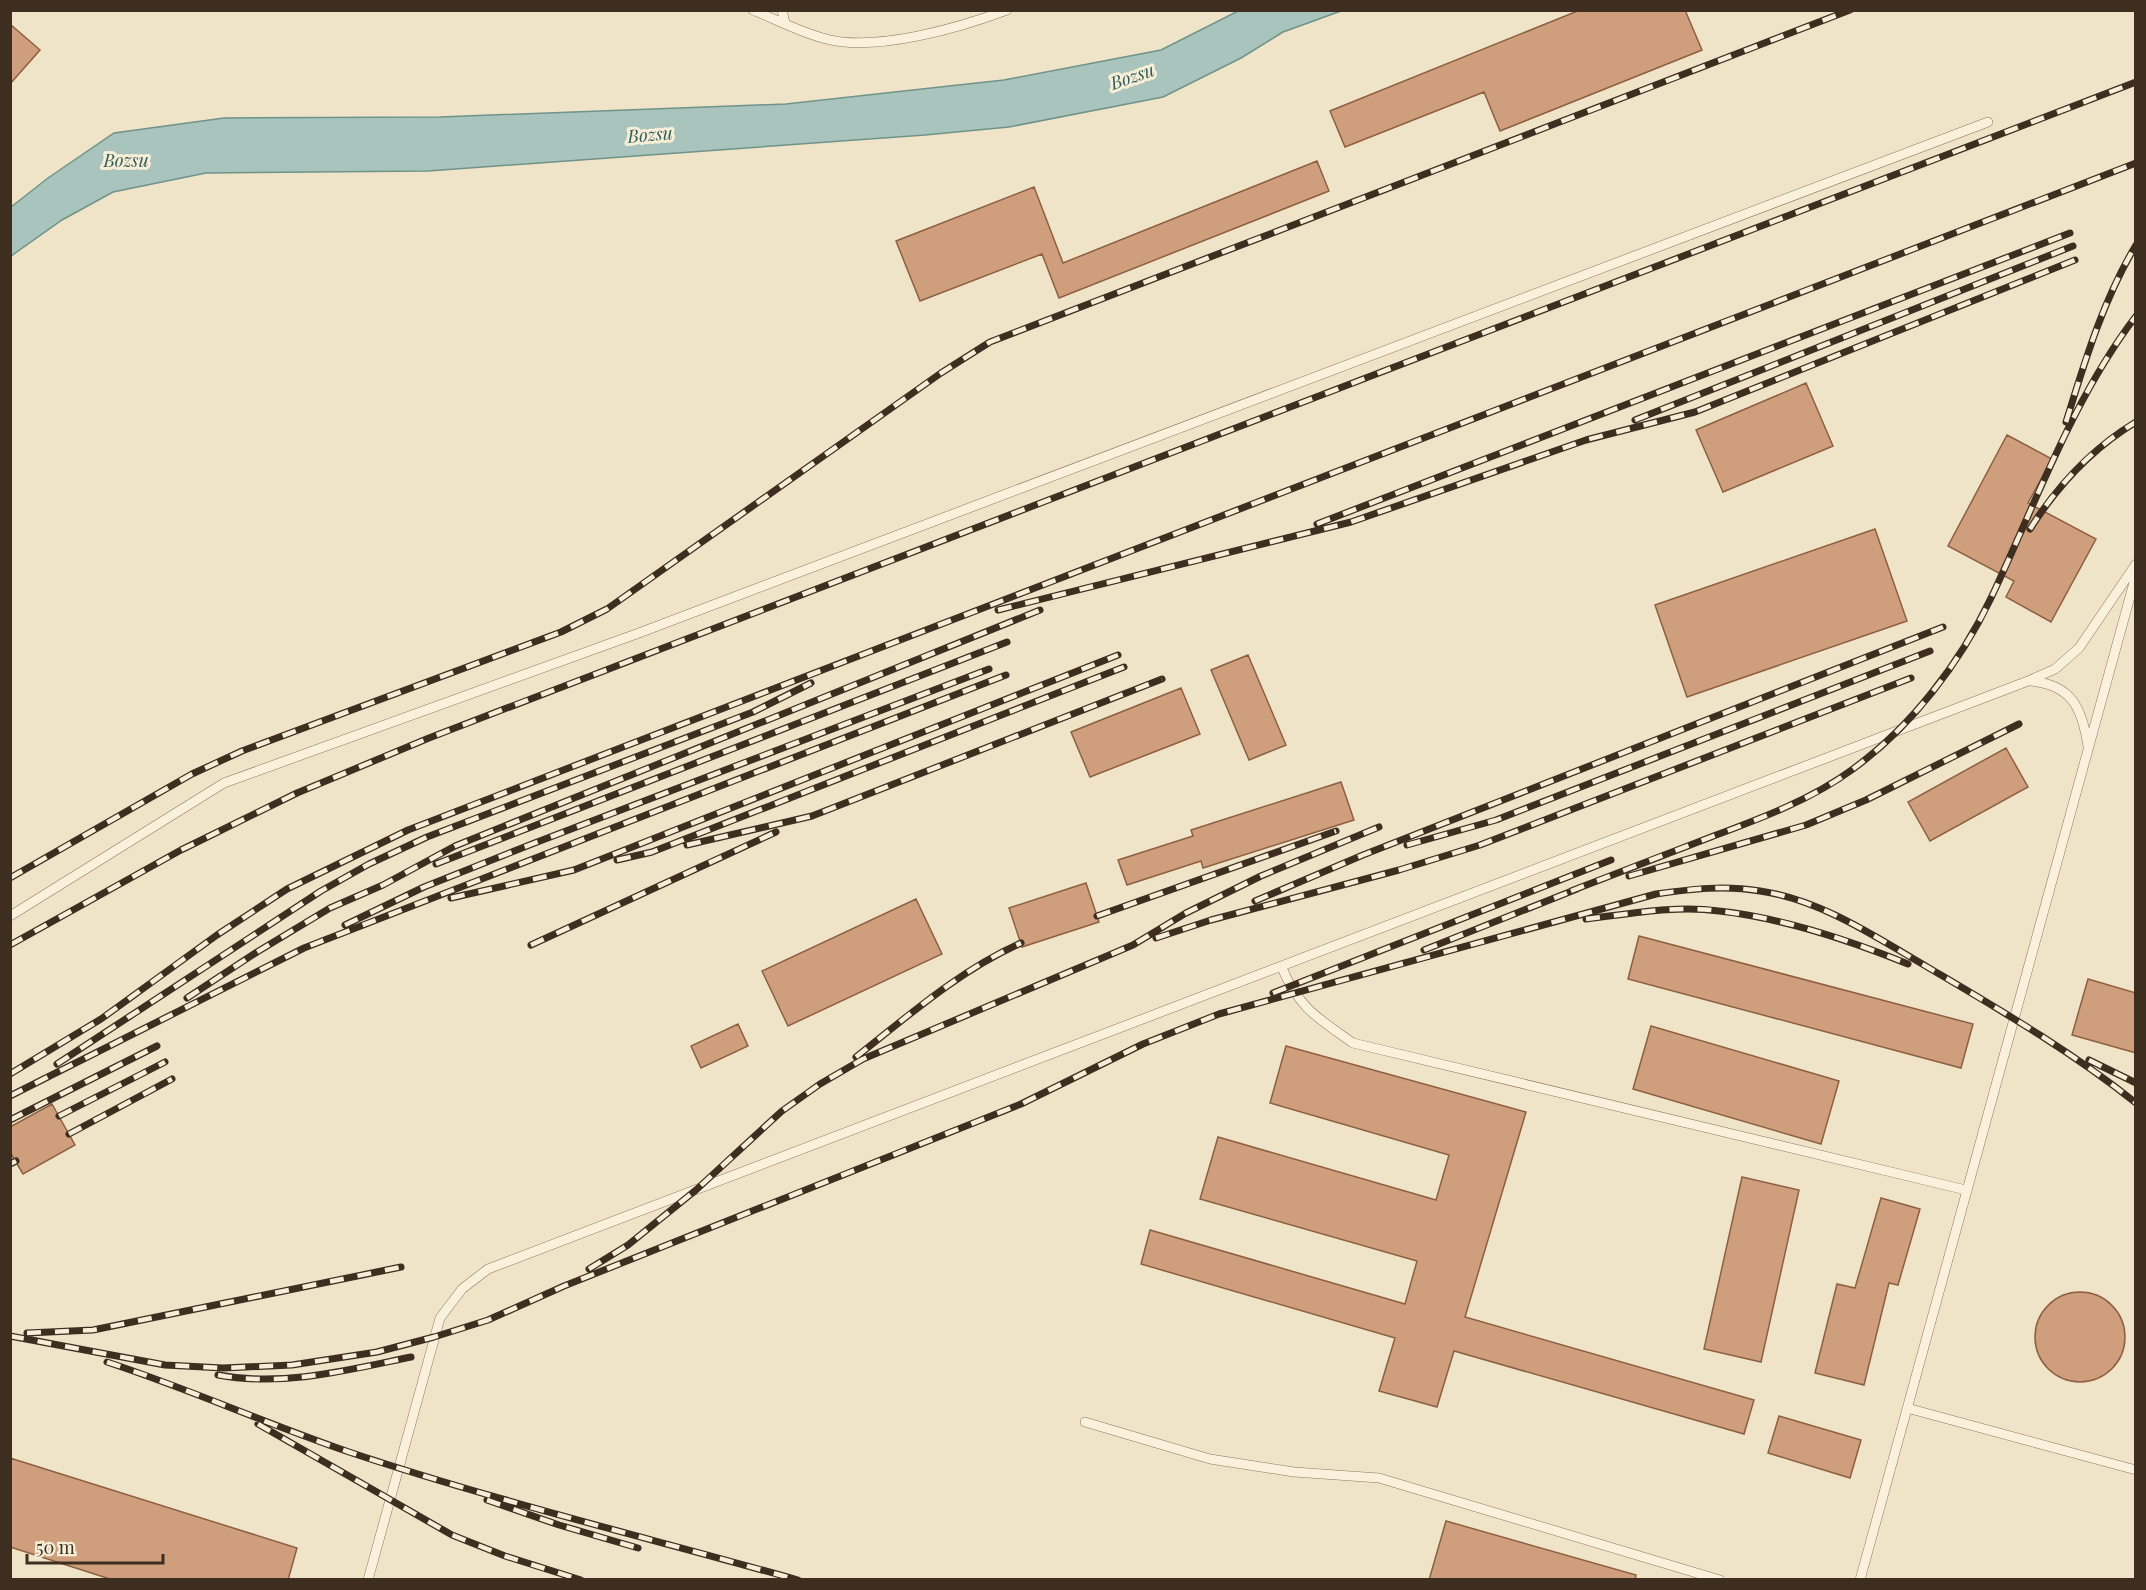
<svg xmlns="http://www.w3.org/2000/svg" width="2146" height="1590" font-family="'Playfair Display',serif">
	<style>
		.water { fill: #a9c4bc; stroke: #6f938a; stroke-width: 1.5 }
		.building { fill: #cf9f7d; stroke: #8d5f41; stroke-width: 1.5 }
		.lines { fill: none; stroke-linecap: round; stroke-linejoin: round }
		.lane-casing { stroke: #8d765c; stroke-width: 10 }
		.lane { stroke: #faf1dc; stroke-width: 9 }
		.rail-casing { stroke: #3d2e20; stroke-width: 7 }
		.rail { stroke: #f7eed8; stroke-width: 4.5; stroke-dasharray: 14; stroke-linecap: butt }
		.labels { text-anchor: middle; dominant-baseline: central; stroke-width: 6; stroke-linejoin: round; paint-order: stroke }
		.water-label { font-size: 18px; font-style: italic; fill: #2f5d5a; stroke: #f7eed8 }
	</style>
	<rect width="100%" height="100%" fill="#f0e4c8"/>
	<!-- water -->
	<path class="water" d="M1240,10L1341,11L1283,32L1241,58L1163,97L1009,127L925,135L428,171L206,173L113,192L62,220L11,256V207L48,178L114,133L224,118L440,117L786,104L931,88L1004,80L1161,50Z"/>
	<!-- building -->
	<path class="building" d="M1580,10H1685L1702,50L1500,131L1484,92L1345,147L1330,111Z
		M10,24L40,50L10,84Z
		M1317,161L1329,191L1059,298L1042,254L920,301L896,241L1034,187L1063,263Z
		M1806,383L1833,446L1723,492L1696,430Z
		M2007,435L2052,459L2028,503L2096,539L2051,622L2006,597L2014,581L1948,546Z
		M1875,529L1907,621L1687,697L1655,605Z
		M1248,655L1286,745L1249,760L1211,670Z
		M1181,688L1200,734L1090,777L1071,732Z
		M2006,748L2028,787L1930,841L1908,802Z
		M1341,782L1354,820L1203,868L1201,861L1127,885L1118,860L1193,836L1191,830Z
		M1086,883L1099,922L1022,947L1009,908Z
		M916,899L942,954L788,1026L762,971Z
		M1639,936L1973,1024L1961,1068L1628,979Z
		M2088,979L2136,993V1053L2072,1035Z
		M738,1024L748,1046L701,1068L691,1046Z
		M1651,1026L1839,1081L1821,1144L1633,1089Z
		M1286,1046L1526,1112L1465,1317L1754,1400L1744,1434L1454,1351L1437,1407L1379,1391L1395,1338L1141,1264L1150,1230L1405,1304L1417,1261L1200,1199L1218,1137L1436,1200L1449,1155L1270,1103Z
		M52,1104L75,1145L23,1174L10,1152V1127Z
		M1742,1177L1799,1190L1761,1362L1704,1349Z
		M1881,1198L1920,1209L1898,1285L1889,1283L1864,1385L1815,1373L1837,1284L1855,1288Z
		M2035 1337a45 45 0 1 1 90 0a45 45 0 1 1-90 0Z
		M1779,1416L1861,1440L1850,1478L1768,1453Z
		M10,1458L297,1548L288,1580H113L10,1547Z
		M1446,1521L1636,1575L1635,1580H1429Z"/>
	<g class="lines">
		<defs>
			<path id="lane" d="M753,10C777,20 802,33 826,39C876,52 959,28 1007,10
				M782,10L785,23
				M2031,681C2072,685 2082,708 2088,746
				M10,916L224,783L639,633L1988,122
				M1281,966C1300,1009 1316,1017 1353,1043L1966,1190
				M1907,1408L2136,1470
				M1085,1422L1210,1459L1294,1472L1379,1478L1720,1580
				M368,1580L440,1318L462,1289L488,1269L2028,681L2055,669L2079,648L2136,564
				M1860,1580L2136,575"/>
		</defs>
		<!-- lane casing -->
		<use href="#lane" class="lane-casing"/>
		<!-- lane -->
		<use href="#lane" class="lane"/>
		<defs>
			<path id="rail" d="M1635,420L2073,246
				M2066,422C2085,361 2103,300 2136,245
				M1317,524L2070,233
				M2030,529C2058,485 2091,449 2136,422
				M998,610L1351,522L1586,440L1695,412L2075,260
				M687,845L812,816L1162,679
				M1407,845L1496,820L1930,651
				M617,860L652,852L1124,667
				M436,864L1007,642
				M1629,876L1806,825L1866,800L2019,724
				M10,878L192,774L242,751L561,632L607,609L941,373L990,342L1850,10
				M1571,891C1617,873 1664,855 1711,837C1759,819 1811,800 1853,769C1912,726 1960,663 1991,598C2036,503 2072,400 2136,316
				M451,898L574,870L1118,655
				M1255,901L1363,855L1943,627
				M1097,916L1336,831
				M1586,919C1630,914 1675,905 1719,911C1783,918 1849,940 1908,964
				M345,925L424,887L532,844L989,669
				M1156,938L1211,920L1399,870L1480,845L1911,678
				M10,945L181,850L297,793L429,738L2136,82
				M531,945L776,832
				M1424,950L1577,889
				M1273,993L1611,860
				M187,998L257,952L330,908L383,885L455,846L1040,610
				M856,1057C908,1016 960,970 1021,943
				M2089,1060L2136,1083
				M57,1064L321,891L369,864L427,837L753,712L811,683
				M10,1074L101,1019L217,935L287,889L408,830L2136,163
				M10,1096L304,948L1006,675
				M59,1116L165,1062
				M10,1120L157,1046
				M69,1134L172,1079
				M10,1164L16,1161
				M589,1269L628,1245L696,1190L782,1111L820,1084L863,1059L1133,945L1186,913L1261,876L1379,827
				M27,1333L93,1330L401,1267
				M10,1336L165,1365L223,1368L292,1365L377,1352L434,1337L488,1320L564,1286L1021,1104L1143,1044L1219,1014L1656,894C1692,889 1724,885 1760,891C1822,900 1877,938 1929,968C2000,1010 2071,1051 2136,1103
				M107,1362C189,1389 267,1424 349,1452C496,1501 649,1538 798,1580
				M218,1375C283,1387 348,1370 411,1357
				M258,1424L452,1535L505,1556L581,1580
				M487,1500L559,1525L638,1548"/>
		</defs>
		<!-- rail casing -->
		<use href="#rail" class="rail-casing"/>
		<!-- rail -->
		<use href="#rail" class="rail"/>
	</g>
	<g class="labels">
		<!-- water labels -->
		<g class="water-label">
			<text transform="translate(1132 76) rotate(-19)">Bozsu</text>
			<text transform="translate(650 134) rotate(-5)">Bozsu</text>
			<text x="126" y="160">Bozsu</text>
		</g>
	</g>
	<!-- border -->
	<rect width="2146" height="1590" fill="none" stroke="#3d2e20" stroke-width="24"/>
	<!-- scale -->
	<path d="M27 1554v9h136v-9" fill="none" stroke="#3d2e20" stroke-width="3"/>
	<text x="36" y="1554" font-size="18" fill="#3d2e20" stroke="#f7eed8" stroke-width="4.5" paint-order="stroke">50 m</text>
</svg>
